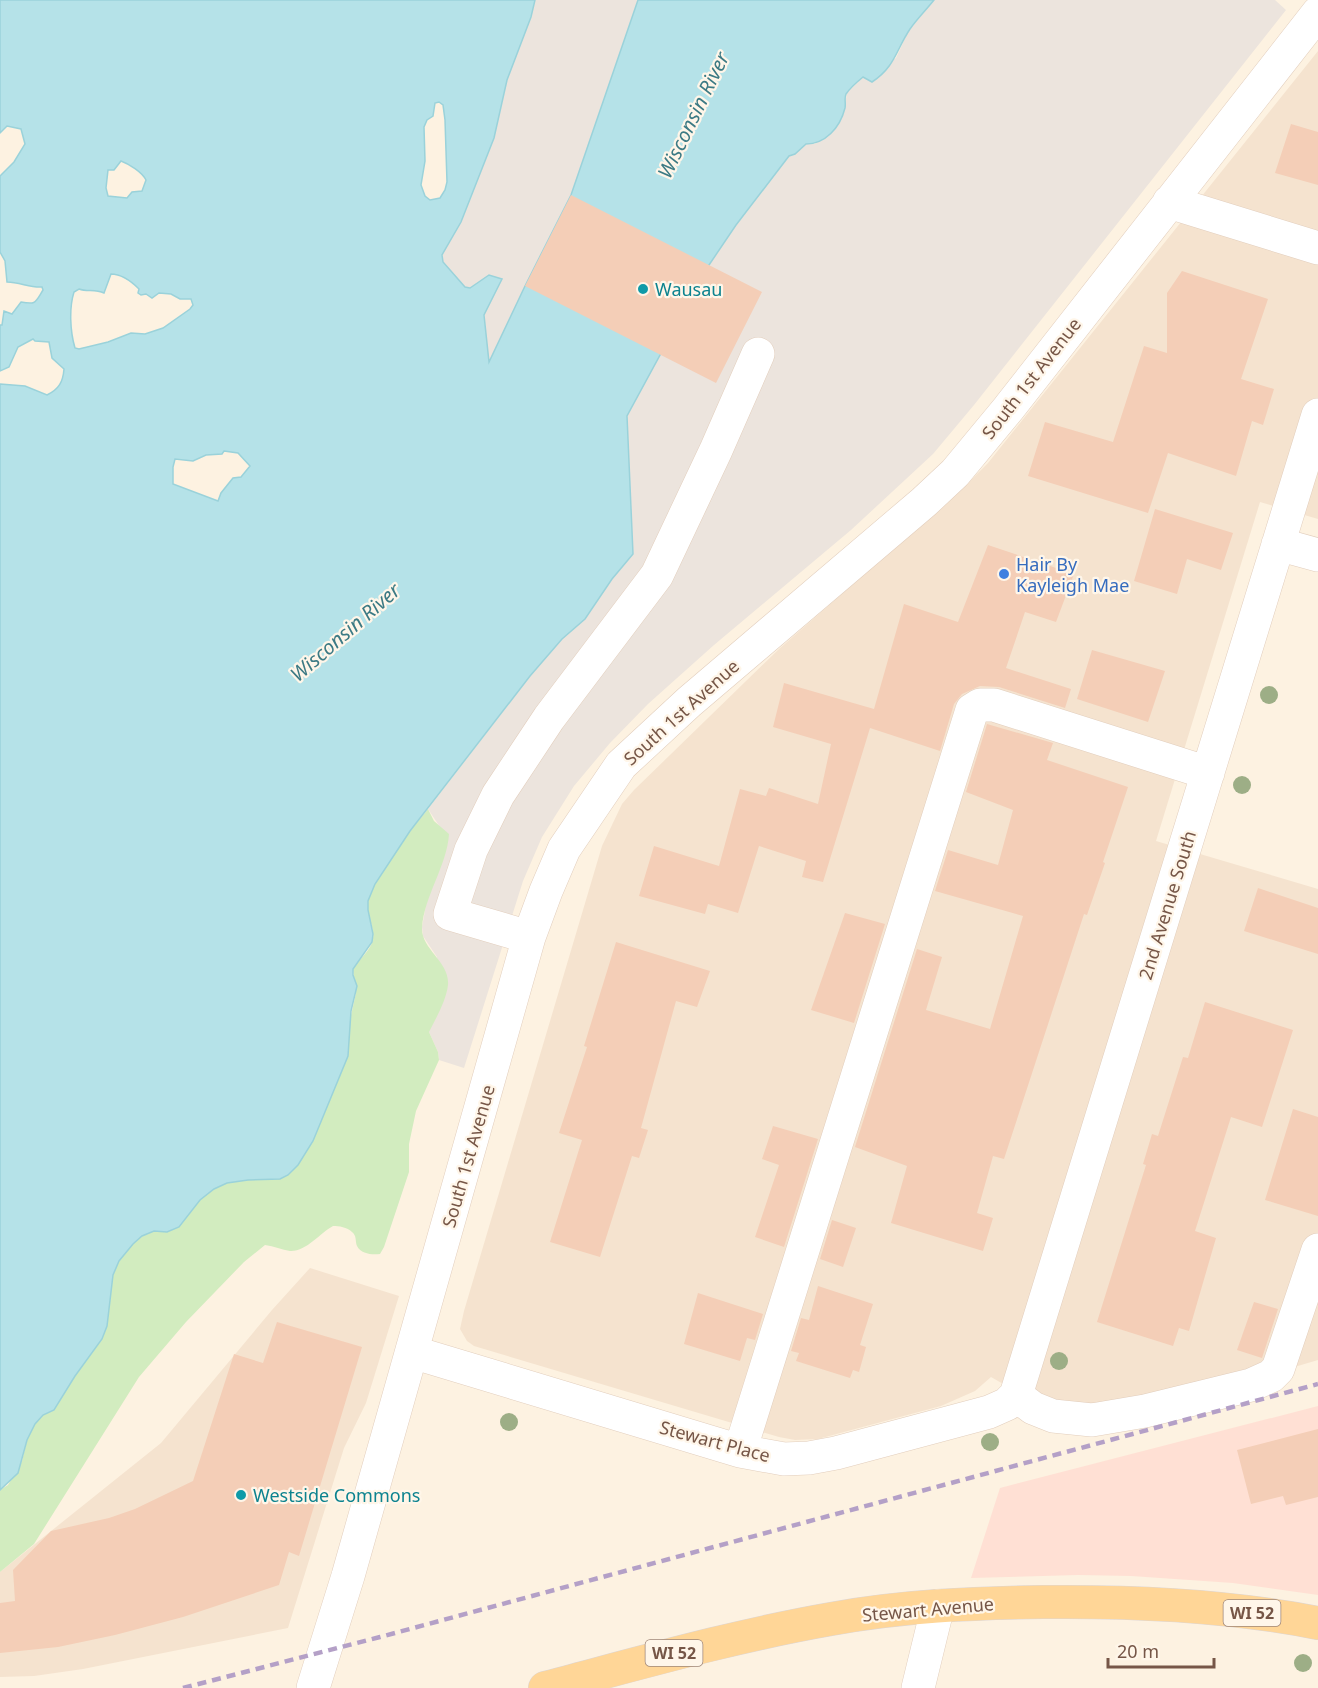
<svg xmlns="http://www.w3.org/2000/svg" width="1318" height="1688" font-family="'Noto Sans',sans-serif">
	<style>
		.residential { fill: #f5e3cf }
		.commercial { fill: #ffe0d4 }
		.industrial { fill: #ece4dd }
		.green { fill: #d2ecbf }
		.water { fill: #b5e2e8; stroke: #9ad2da; stroke-width: 1.5; fill-rule: evenodd }
		.building { fill: #f4ceb7 }
		.lines { fill: none; stroke-linecap: round; stroke-linejoin: round }
		.minor-casing { stroke: #e2cebd; stroke-width: 34 }
		.major-casing { stroke: #ded6d3; stroke-width: 34 }
		.minor { stroke: #fff; stroke-width: 33 }
		.major { stroke: #ffd697; stroke-width: 33 }
		.rail { stroke: #b4a0c7; stroke-width: 4.5; stroke-dasharray: 9 6; stroke-linecap: butt }
		.tree { fill: #9dae86 }
		.culture-dot { fill: #0f9aa8; stroke: #fff6e9; stroke-width: 2 }
		.shop-dot { fill: #3f7fe0; stroke: #fff6e9; stroke-width: 2 }
		.labels { text-anchor: middle; dominant-baseline: central; stroke-width: 4.5; stroke-linejoin: round; paint-order: stroke }
		.shield { fill: #fff6e9; stroke: #9f8678; stroke-width: 1.5 }
		.shield-label { font-size: 16px; font-weight: bold; fill: #765647 }
		.culture-label { font-size: 18px; fill: #0d838f; stroke: #fff6e9; text-anchor: start }
		.street-label { font-size: 18px; fill: #765647; stroke: #fff6e9 }
		.shop-label { font-size: 18px; fill: #366cbe; stroke: #fff6e9; text-anchor: start }
		.water-label { font-size: 20px; font-style: italic; fill: #3c7a84; stroke: #fff6e9 }
	</style>
	<rect width="100%" height="100%" fill="#fdf2e1"/>
	<!-- residential -->
	<path class="residential" d="M1318,51V519L1260,502L1156,841L1318,889V1360L1291,1368L1105,1409L1038,1404L991,1377L975,1391L941,1406L818,1439L795,1440L779,1437L474,1346L467,1341L460,1329L464,1311L602,846L622,804L634,790L779,649L963,488L988,463Z
		M310,1268L399,1296L366,1403L344,1448L288,1628L83,1669L34,1676L0,1677V1572L161,1443L272,1310Z"/>
	<!-- commercial -->
	<path class="commercial" d="M1318,1406V1595L1233,1583L1131,1576L1078,1575L971,1578L1000,1488Z"/>
	<!-- industrial -->
	<path class="industrial" d="M535,0H638L571,195L525,286L489,363L484,315L489,275L470,288L464,287L443,262L442,255L461,222L494,138L507,80Z
		M934,0H1275L1286,10L974,405L933,454L851,530L714,645L648,704L610,743L574,786L542,837L523,881L464,1068L439,1060L438,1052L429,1032L437,957L423,936L422,927L440,827L428,809L530,676L562,639L585,619L612,579L633,554L627,416L709,265L736,225L789,156L795,154L806,144H815L845,104L847,93L863,77L896,58L908,32Z"/>
	<!-- green -->
	<path class="green" d="M428,809L434,821L449,834C447,866 424,896 422,928C421,949 450,962 448,985C446,1001 436,1018 429,1032L438,1052L439,1060L416,1111L409,1144V1172L384,1247L380,1254C372,1255 361,1254 357,1246C355,1241 357,1236 352,1232C347,1227 339,1226 333,1226C320,1233 306,1252 290,1251C282,1250 274,1246 265,1245L244,1262L186,1322L139,1377L34,1544L0,1572V1490L8,1485L22,1461L27,1440L35,1424L43,1415L54,1410L75,1376L110,1291L113,1275L119,1261L133,1244L142,1236L154,1231L167,1232L179,1227L200,1200L214,1189L227,1183L248,1180L280,1179L298,1165L303,1155L350,1020L356,993L353,969C358,960 368,953 372,943C377,929 365,915 368,902C373,875 411,830 428,809Z"/>
	<!-- water -->
	<path class="water" d="M0,0H535L531,17L507,80L494,138L461,222L442,255L443,262L465,287L470,288L489,275L502,279L484,315L489,362L525,286L571,195L638,0H934C926,10 917,19 910,29C896,50 895,67 872,82L863,77C857,82 850,88 846,94C844,99 846,103 845,108C840,128 825,144 806,144L795,154L789,156L736,225L709,265L627,416L633,554L612,579L585,619L562,639L530,676L410,831L375,884L368,901V910L373,934L372,942L353,969V975L357,986L351,1011L348,1056L313,1141L298,1165L288,1175L280,1179L248,1180L227,1183L214,1189L200,1200L179,1227L167,1232L154,1231L142,1236L133,1244L119,1261L113,1275L107,1326L102,1339L75,1376L54,1410L43,1415L35,1424L27,1440L18,1473L0,1490V384L25,386L47,395C59,389 63,382 64,369L52,358L49,342L35,341L33,339L18,347L9,367L0,371V325H2L4,311L12,314L21,302C36,305 35,303 43,290L42,287C30,288 20,282 7,282L5,261L0,252V176L14,162L25,144L21,129L7,126L0,133ZM439,102L443,105L445,120L447,182L445,190L440,198L430,200L425,196L421,185L425,161L424,127L427,120L433,116L435,103ZM121,161C129,164 142,172 146,180L142,191L132,192L127,198L108,196L106,188L108,170H114ZM111,274C121,274 132,282 139,289L138,293L141,295L146,294L152,298L159,293L171,294L180,299H191L193,305L190,309L163,328L145,334L131,333L108,342L79,349L75,348C70,331 69,308 74,292L79,289C87,292 95,289 104,293ZM224,451L238,453L250,466L241,477L233,478L221,493L218,501L173,484V467L175,459L193,461L206,455L222,454Z"/>
	<!-- building -->
	<path class="building" d="M1291,124L1318,132V185L1275,173Z
		M571,195L762,292L716,383L525,286Z
		M1182,271L1268,299L1241,379L1274,389L1263,425L1252,421L1236,476L1168,453L1148,513L1028,476L1045,422L1113,442L1144,346L1167,353V293Z
		M1155,509L1233,533L1221,570L1187,559L1177,594L1134,581Z
		M988,545L1074,574L1056,622L1025,612L1006,668L1071,689L1065,708L999,687L980,686L962,694L954,704L940,751L870,728L823,882L802,877L806,861L759,846L738,913L708,904L705,914L639,896L654,846L719,866L740,789L766,796L769,788L818,804L831,744L773,727L784,683L874,709L904,604L958,622Z
		M1092,650L1165,671L1148,722L1077,699Z
		M987,724L1053,743L1047,760L1128,787L1103,862L1105,863L1087,915L1084,914L1004,1159L993,1156L977,1213L993,1218L983,1251L891,1223L907,1166L855,1147L917,949L942,957L926,1010L990,1029L1023,916L935,891L948,850L998,865L1013,810L966,792Z
		M1258,888L1318,908V954L1244,931Z
		M845,913L885,924L854,1023L811,1010Z
		M616,942L710,971L697,1007L676,1001L641,1128L648,1130L639,1158L632,1156L600,1257L550,1242L582,1140L559,1133L587,1047L584,1046Z
		M1205,1002L1293,1030L1262,1127L1231,1117L1195,1231L1216,1238L1189,1331L1179,1328L1173,1346L1097,1322L1146,1165L1143,1164L1152,1134L1158,1136L1183,1057L1188,1058Z
		M1293,1109L1318,1117V1216L1265,1200Z
		M773,1126L818,1139L784,1247L755,1237L779,1165L762,1159Z
		M832,1220L856,1228L843,1267L820,1259Z
		M818,1286L873,1304L860,1345L866,1347L859,1372L853,1370L850,1378L796,1361L799,1353L791,1351L801,1318L809,1320Z
		M698,1293L763,1314L755,1340L747,1338L740,1361L684,1344Z
		M1254,1302L1278,1309L1262,1358L1237,1350Z
		M277,1322L362,1347L299,1556L289,1552L279,1585L183,1617L115,1635L58,1647L0,1653V1603L15,1601L13,1570L51,1531L109,1518L135,1509L193,1481L234,1354L263,1363Z
		M1318,1429V1497L1286,1505L1283,1496L1251,1504L1237,1450Z"/>
	<g class="lines">
		<defs>
			<path id="minor" d="M1169,202L1318,248
				M1278,544L1318,555
				M529,937L450,914L471,850L498,795L549,718L657,575L716,450L758,354
				M412,1352L740,1451L784,1459L809,1458L836,1453L989,1412L1007,1404L1016,1395
				M1016,1395L1318,415
				M1016,1395L1033,1408L1053,1416L1092,1420L1145,1411L1251,1385L1271,1376L1278,1369L1318,1250
				M740,1451L972,710L980,705H994L1208,773
				M313,1688L348,1576L529,937L546,891L564,849L621,765L689,702L924,502L955,473L1008,409L1318,13
				M918,1688L938,1606"/>
			<path id="major" d="M545,1688C640,1663 734,1636 831,1619C901,1606 973,1603 1043,1602C1135,1601 1227,1605 1318,1623"/>
		</defs>
		<!-- minor casing -->
		<use href="#minor" class="minor-casing"/>
		<!-- major casing -->
		<use href="#major" class="major-casing"/>
		<!-- minor -->
		<use href="#minor" class="minor"/>
		<!-- major -->
		<use href="#major" class="major"/>
		<!-- rail -->
		<path class="rail" d="M183,1688L380,1637L1318,1384"/>
	</g>
	<!-- trees -->
	<g class="tree">
		<circle cx="1269" cy="695" r="9"/>
		<circle cx="1242" cy="785" r="9"/>
		<circle cx="1059" cy="1361" r="9"/>
		<circle cx="509" cy="1422" r="9"/>
		<circle cx="990" cy="1442" r="9"/>
		<circle cx="1303" cy="1663" r="9"/>
	</g>
	<!-- markers -->
	<g class="culture-dot">
		<circle cx="643" cy="289" r="6"/>
		<circle cx="241" cy="1495" r="6"/>
	</g>
	<circle class="shop-dot" cx="1004" cy="574" r="6"/>
	<g class="labels">
		<!-- shield labels -->
		<g class="shield">
			<rect x="1223.5" y="1600" width="57" height="26" rx="4.5"/>
			<rect x="645.5" y="1640" width="57" height="26" rx="4.5"/>
		</g>
		<g class="shield-label">
			<text x="1252" y="1613">WI 52</text>
			<text x="674" y="1653">WI 52</text>
		</g>
		<!-- culture labels -->
		<g class="culture-label">
			<text x="655" y="289">Wausau</text>
			<text x="253" y="1495">Westside Commons</text>
		</g>
		<!-- street labels -->
		<g class="street-label">
			<text transform="translate(1031 378) rotate(-52)">South 1st Avenue</text>
			<text transform="translate(681 712) rotate(-42)">South 1st Avenue</text>
			<text transform="translate(1167 905) rotate(-73)">2nd Avenue South</text>
			<text transform="translate(468 1156) rotate(-74)">South 1st Avenue</text>
			<text transform="translate(715 1441) rotate(15)">Stewart Place</text>
			<text transform="translate(928 1609) rotate(-5)">Stewart Avenue</text>
		</g>
		<!-- shop labels -->
		<g class="shop-label">
			<text x="1016" y="564">Hair By<tspan x="1016" dy="21">Kayleigh Mae</tspan></text>
		</g>
		<!-- water labels -->
		<g class="water-label">
			<text transform="translate(693 115) rotate(-64)">Wisconsin River</text>
			<text transform="translate(345 632) rotate(-41)">Wisconsin River</text>
		</g>
	</g>
	<!-- scale -->
	<path d="M1108 1658v9h106v-9" fill="none" stroke="#765647" stroke-width="3"/>
	<text x="1117" y="1658" font-size="18" fill="#765647" stroke="#fff6e9" stroke-width="4.5" paint-order="stroke">20 m</text>
</svg>
